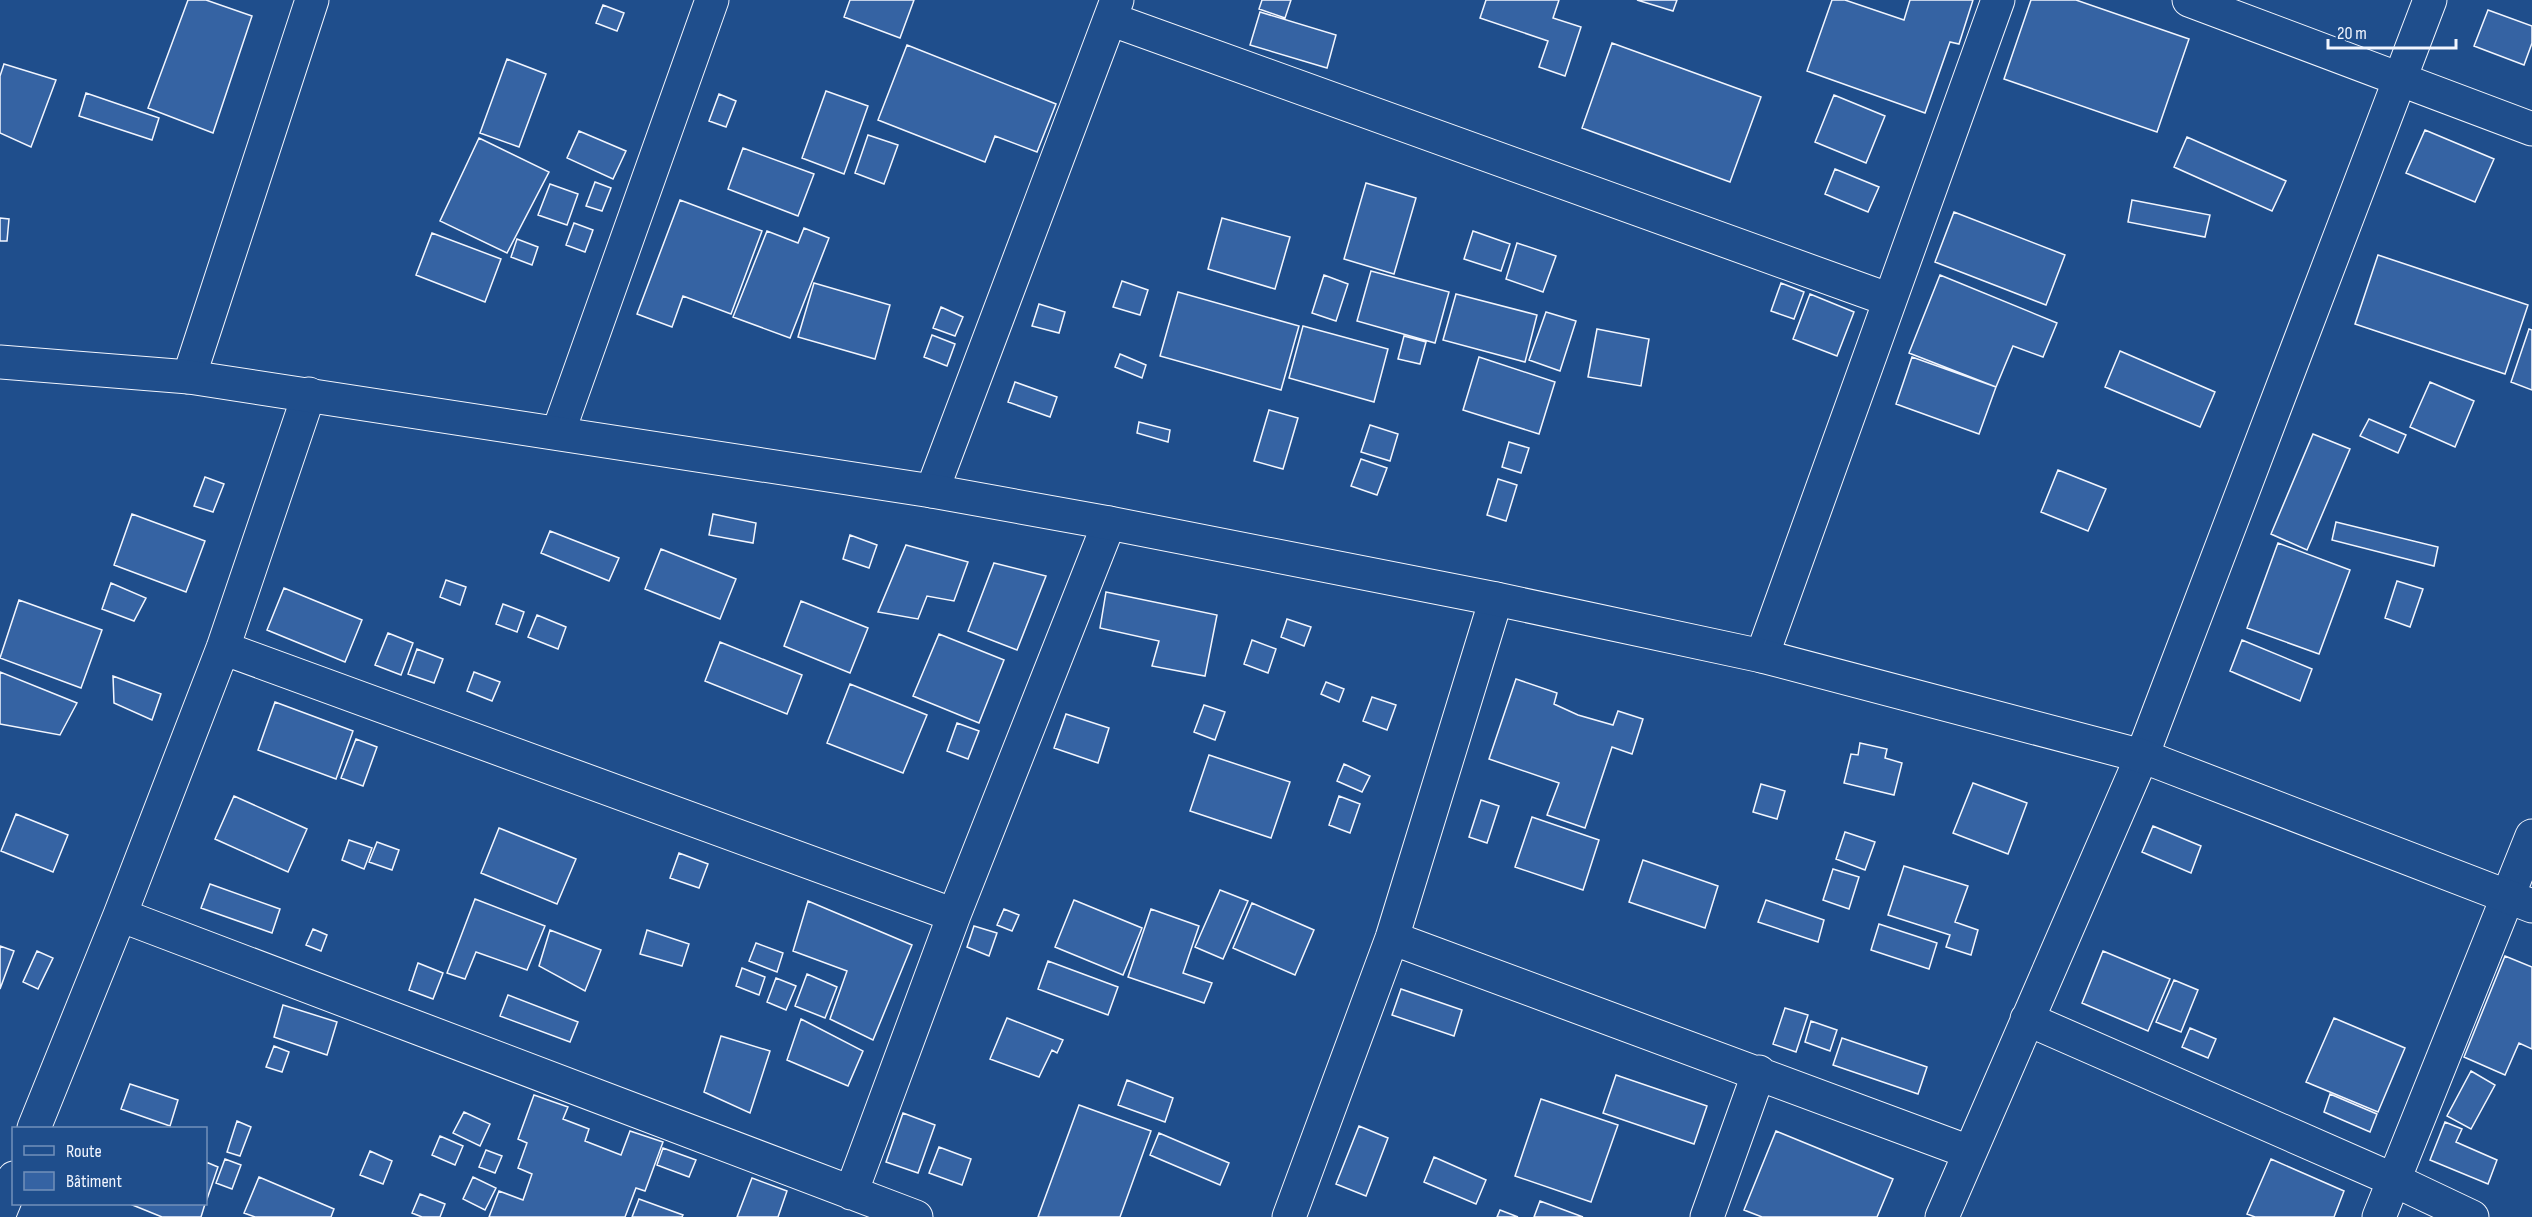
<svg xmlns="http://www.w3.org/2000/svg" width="2532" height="1217" font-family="'Sofia Sans Condensed',sans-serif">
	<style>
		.building { fill: #3563a3; stroke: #f2f6ff; stroke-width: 1.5 }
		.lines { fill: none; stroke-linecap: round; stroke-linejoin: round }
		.street-casing { stroke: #f2f6ff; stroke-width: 35 }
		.secondary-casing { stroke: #f2f6ff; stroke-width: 35 }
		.street { stroke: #1f4e8c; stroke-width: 33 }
		.secondary { stroke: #1f4e8c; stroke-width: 33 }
	</style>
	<rect width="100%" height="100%" fill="#1f4e8c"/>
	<!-- building -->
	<path class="building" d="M188,0H206L252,16L213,133L148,108Z
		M850,0H914L900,38L844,17Z
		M1262,0H1291L1285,18L1259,9Z
		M1486,0H1559L1553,18L1581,27L1565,76L1539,67L1548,41L1480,18Z
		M1637,0H1677L1673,11Z
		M1832,0H1845L1904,20L1910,0H1973L1959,44L1950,42L1925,113L1807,71Z
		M2031,0H2076L2189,39L2157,132L2004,79Z
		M603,5L624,13L617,31L596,23Z
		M2488,10L2532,26V43L2524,65L2474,46Z
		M1260,12L1336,35L1327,68L1250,45Z
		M1612,43L1761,97L1730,182L1582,128Z
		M907,45L1056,104L1037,152L995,136L985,162L878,120Z
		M507,59L546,74L519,147L480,133Z
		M4,64L56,80L31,147L0,133V76Z
		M826,91L868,106L844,174L802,158Z
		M86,93L159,118L152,140L79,116Z
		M719,94L736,101L726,127L709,121Z
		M1834,95L1885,116L1866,163L1815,142Z
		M2425,130L2494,159L2475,202L2406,173Z
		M579,131L626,151L613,179L567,158Z
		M868,135L898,145L884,184L855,173Z
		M2187,137L2286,181L2272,211L2174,167Z
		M479,138L549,172L507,253L440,221Z
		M743,148L814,174L798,216L728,189Z
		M1835,169L1879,187L1868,212L1825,194Z
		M595,182L611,188L602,211L586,206Z
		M1366,183L1416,198L1394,274L1344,259Z
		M550,184L578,194L567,225L538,215Z
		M680,200L762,231L731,314L683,296L672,327L637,314Z
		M2132,200L2210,215L2205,237L2128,222Z
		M1954,212L2065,255L2046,305L1935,262Z
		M0,218L9,219L7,241H0Z
		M1222,218L1290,237L1275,289L1208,269Z
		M574,223L593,230L585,252L566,245Z
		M804,228L829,238L790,338L733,317L767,231L798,243Z
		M1473,231L1510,244L1501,271L1464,259Z
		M432,233L501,259L485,302L416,275Z
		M517,239L538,247L532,265L511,257Z
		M1517,243L1556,256L1543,292L1506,279Z
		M2378,255L2528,305L2505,374L2355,324Z
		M1371,271L1449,292L1435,343L1357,321Z
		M1324,275L1348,284L1336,321L1312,313Z
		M1940,275L2057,323L2043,357L2013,346L1996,387L1909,353Z
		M1122,281L1148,290L1140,315L1113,307Z
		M814,283L890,305L875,359L798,337Z
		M1781,283L1804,292L1794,319L1771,311Z
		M1178,292L1299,326L1281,390L1160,356Z
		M1456,294L1537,315L1525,362L1443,340Z
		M1810,294L1854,312L1837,356L1793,339Z
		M1039,304L1065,312L1059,333L1032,326Z
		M941,307L963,317L955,336L933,328Z
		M1546,312L1576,321L1560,371L1529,360Z
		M1303,326L1388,349L1374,402L1289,378Z
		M1597,329L1649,339L1641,386L1588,377Z
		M2529,329L2532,330V390L2511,382Z
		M932,335L955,344L947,366L924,357Z
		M1404,336L1426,342L1420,364L1398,359Z
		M2120,351L2215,392L2200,427L2105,387Z
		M1120,354L1146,365L1142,378L1115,367Z
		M1479,357L1555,382L1539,434L1463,410Z
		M1912,357L1996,387L1979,434L1896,404Z
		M1015,382L1057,397L1050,417L1008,402Z
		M2430,382L2474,401L2455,447L2410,427Z
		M1269,410L1298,418L1283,469L1254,461Z
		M2369,419L2406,435L2398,453L2360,436Z
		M1139,422L1170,430L1168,442L1137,433Z
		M1370,425L1398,434L1390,461L1361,452Z
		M2313,434L2350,449L2307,550L2271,534Z
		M1509,442L1529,448L1521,473L1502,467Z
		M1361,459L1387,468L1377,495L1351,486Z
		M2058,470L2106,489L2088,531L2041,512Z
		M205,477L224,484L213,512L194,506Z
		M1498,479L1517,485L1506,521L1487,515Z
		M132,514L205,541L186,592L114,565Z
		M713,514L756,523L753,543L709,535Z
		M2336,522L2438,547L2434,566L2332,540Z
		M550,531L619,558L609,581L541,553Z
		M850,535L877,545L869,568L843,559Z
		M2278,543L2350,570L2319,654L2247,628Z
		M906,545L968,562L954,601L927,596L918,619L878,612Z
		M661,549L736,579L720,619L645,589Z
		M994,563L1046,576L1017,650L968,631Z
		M446,580L466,587L460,605L440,597Z
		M2397,581L2423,589L2410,627L2385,618Z
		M111,583L146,598L134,621L102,609Z
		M284,588L362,620L345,662L267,630Z
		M1106,592L1217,615L1205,676L1152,666L1159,641L1100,628Z
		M19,600L102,630L81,688L0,658Z
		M801,601L868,628L850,673L784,646Z
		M503,604L524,612L517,632L496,624Z
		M537,615L566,627L558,649L528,637Z
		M1287,619L1311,627L1304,646L1281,637Z
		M388,633L413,643L401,675L375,665Z
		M939,634L1004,660L979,723L913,696Z
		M1252,640L1276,649L1268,673L1244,664Z
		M2242,640L2312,669L2300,701L2230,671Z
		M720,642L802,675L787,714L705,681Z
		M417,649L443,659L434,683L408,674Z
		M0,672L77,703L60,735L0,724Z
		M474,672L500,682L492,701L467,691Z
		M113,676L161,694L152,720L114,703Z
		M1516,679L1557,693L1554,704L1578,715L1613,725L1618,711L1643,719L1632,754L1612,747L1585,828L1547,815L1559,783L1489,759Z
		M1326,682L1344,689L1339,702L1321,694Z
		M850,684L927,715L903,773L827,743Z
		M1372,697L1396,705L1387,730L1363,721Z
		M275,702L353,731L336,779L258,750Z
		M1204,705L1225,712L1215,740L1194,732Z
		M1066,714L1109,728L1098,763L1054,748Z
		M957,723L979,731L968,759L947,751Z
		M356,739L377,747L363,786L341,778Z
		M1860,743L1887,749L1885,758L1902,763L1894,795L1844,783L1851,754L1858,755Z
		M1209,755L1290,782L1271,838L1190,811Z
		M1344,764L1370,776L1362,792L1337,781Z
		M1973,783L2027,803L2008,854L1953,833Z
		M1761,784L1785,791L1777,819L1753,812Z
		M234,796L307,829L288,872L215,839Z
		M1339,796L1360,804L1350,833L1329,825Z
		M1481,800L1499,806L1487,843L1469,837Z
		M16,814L68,835L53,872L1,851Z
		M1532,817L1599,840L1583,890L1515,867Z
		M2153,826L2201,846L2191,873L2142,852Z
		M499,828L576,859L557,904L481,873Z
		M1845,832L1875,842L1865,870L1836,859Z
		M349,840L372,848L364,869L342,860Z
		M377,842L399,850L392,870L369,862Z
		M679,853L708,864L699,888L670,878Z
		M1643,860L1718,886L1705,928L1629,902Z
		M1904,866L1968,886L1955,922L1978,930L1971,955L1946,947L1950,935L1888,915Z
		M1833,869L1859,877L1849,909L1823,900Z
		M210,884L280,909L272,933L201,908Z
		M1220,890L1248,901L1223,959L1195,947Z
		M475,899L545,926L527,970L476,952L465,979L447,973Z
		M1074,900L1142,928L1123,975L1055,947Z
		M1766,900L1824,920L1818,942L1758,922Z
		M808,901L912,945L873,1040L830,1019L847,971L793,951Z
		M1252,903L1314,930L1295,975L1233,948Z
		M1004,909L1019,915L1012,931L997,925Z
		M1151,909L1199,926L1183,973L1212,983L1204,1003L1128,977Z
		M1879,924L1937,943L1929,969L1871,950Z
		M974,926L997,933L989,956L967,947Z
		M313,929L327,935L321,951L306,945Z
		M550,930L601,950L585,991L539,966Z
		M647,930L689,944L682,966L640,954Z
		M756,943L783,953L777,972L749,961Z
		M0,946L14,951L0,989Z
		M37,951L53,958L38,989L23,982Z
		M2103,951L2170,979L2148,1031L2082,1003Z
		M2505,956L2532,967V1049L2519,1043L2505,1075L2464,1057Z
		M1048,961L1118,987L1108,1015L1038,989Z
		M418,963L443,973L433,999L409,990Z
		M742,968L765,977L759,995L736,986Z
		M807,974L837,987L825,1018L795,1006Z
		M776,978L796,986L786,1010L767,1002Z
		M2174,980L2198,990L2181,1032L2156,1022Z
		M1401,989L1462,1010L1454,1036L1392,1015Z
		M508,995L578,1022L570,1042L500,1016Z
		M283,1005L337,1022L327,1055L274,1037Z
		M1785,1008L1808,1015L1796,1052L1773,1044Z
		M1007,1018L1063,1040L1057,1053L1052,1050L1039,1077L990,1059Z
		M2334,1018L2405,1048L2378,1112L2306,1082Z
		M801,1019L863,1051L848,1086L787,1060Z
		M1811,1021L1837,1030L1830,1051L1805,1042Z
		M2190,1028L2216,1039L2208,1058L2182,1047Z
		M721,1036L770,1051L750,1113L704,1092Z
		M1842,1038L1927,1067L1918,1094L1833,1065Z
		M274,1046L289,1052L282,1072L266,1067Z
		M2471,1071L2495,1085L2471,1129L2447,1116Z
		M1616,1075L1707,1106L1694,1144L1603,1113Z
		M1127,1080L1173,1098L1165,1122L1118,1105Z
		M130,1084L178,1100L170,1126L121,1109Z
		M2330,1094L2377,1114L2370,1132L2324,1112Z
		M534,1095L568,1107L563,1119L589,1129L585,1141L621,1155L630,1131L663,1142L645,1191L636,1188L625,1217H489L499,1191L523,1200L532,1174L518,1168L527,1143L518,1139Z
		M1541,1099L1618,1125L1591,1202L1515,1176Z
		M1079,1105L1151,1131L1120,1217H1038Z
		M464,1112L490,1124L480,1146L453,1133Z
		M903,1113L935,1125L918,1173L886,1162Z
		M237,1121L251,1127L240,1156L227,1152Z
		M2445,1122L2462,1129L2456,1142L2497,1160L2488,1184L2430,1160Z
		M1359,1126L1388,1138L1366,1196L1336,1184Z
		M1776,1131L1893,1179L1877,1217H1762L1744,1210Z
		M1159,1133L1229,1163L1220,1185L1150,1155Z
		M440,1136L463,1146L455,1165L432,1155Z
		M939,1147L971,1159L962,1185L929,1173Z
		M663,1148L696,1160L689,1177L657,1165Z
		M486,1150L502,1156L495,1173L479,1167Z
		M370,1151L392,1161L383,1184L360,1175Z
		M1434,1157L1486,1180L1476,1204L1424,1182Z
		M225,1159L241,1165L232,1189L216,1183Z
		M2271,1159L2344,1191L2334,1217H2255L2247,1214Z
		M206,1162L218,1167L206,1202Z
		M259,1177L334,1209L331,1217H255L244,1213Z
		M473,1177L496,1188L485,1210L463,1199Z
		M752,1178L787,1191L778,1217H737Z
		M420,1194L445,1204L440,1217H422L412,1213Z
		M639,1199L683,1215L682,1217H632Z
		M1540,1201L1583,1217H1534Z
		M130,1204H205L201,1217H162Z
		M1500,1210L1518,1217H1497Z"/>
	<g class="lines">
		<defs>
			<path id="street" d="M2189,0L2532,129
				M1110,19L1890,300
				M189,377L312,0
				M558,433L712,0
				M932,491L1117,0
				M223,648L954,915
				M1762,656L1998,0
				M120,915L916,1217
				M1392,938L1969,1152
				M2027,1019L2394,1180L2472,1217
				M34,1128L120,915L223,648L309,394
				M851,1193L954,915L1109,523
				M0,1212L14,1178
				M1289,1217L1392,938L1496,599
				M1707,1217L1759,1072
				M1942,1217L2142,756L2430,0
				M2379,1217L2532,836"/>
			<path id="secondary" d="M0,362L189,377L932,491L1109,523L1496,599L1762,656L2142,756L2532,906"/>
		</defs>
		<!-- street casing -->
		<use href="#street" class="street-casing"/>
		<!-- secondary casing -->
		<use href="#secondary" class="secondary-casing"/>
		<!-- street -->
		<use href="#street" class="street"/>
		<!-- secondary -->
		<use href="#secondary" class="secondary"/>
	</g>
	<!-- legend -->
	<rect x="12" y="1127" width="195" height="78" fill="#1f4e8c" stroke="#7391ba" stroke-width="1.5"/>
	<rect x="24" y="1146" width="30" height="9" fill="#1f4e8c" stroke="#7391ba" stroke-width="1.5"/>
	<text x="66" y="1157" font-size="18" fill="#f2f6ff">Route</text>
	<rect x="24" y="1172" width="30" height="18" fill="#3563a3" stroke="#7391ba" stroke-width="1.5"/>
	<text x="66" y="1187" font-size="18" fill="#f2f6ff">Bâtiment</text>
	<!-- scale -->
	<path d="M2328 39v9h128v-9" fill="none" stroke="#f2f6ff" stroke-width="3"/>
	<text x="2337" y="39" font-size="18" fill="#f2f6ff" stroke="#1f4e8c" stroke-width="4.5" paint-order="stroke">20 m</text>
</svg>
